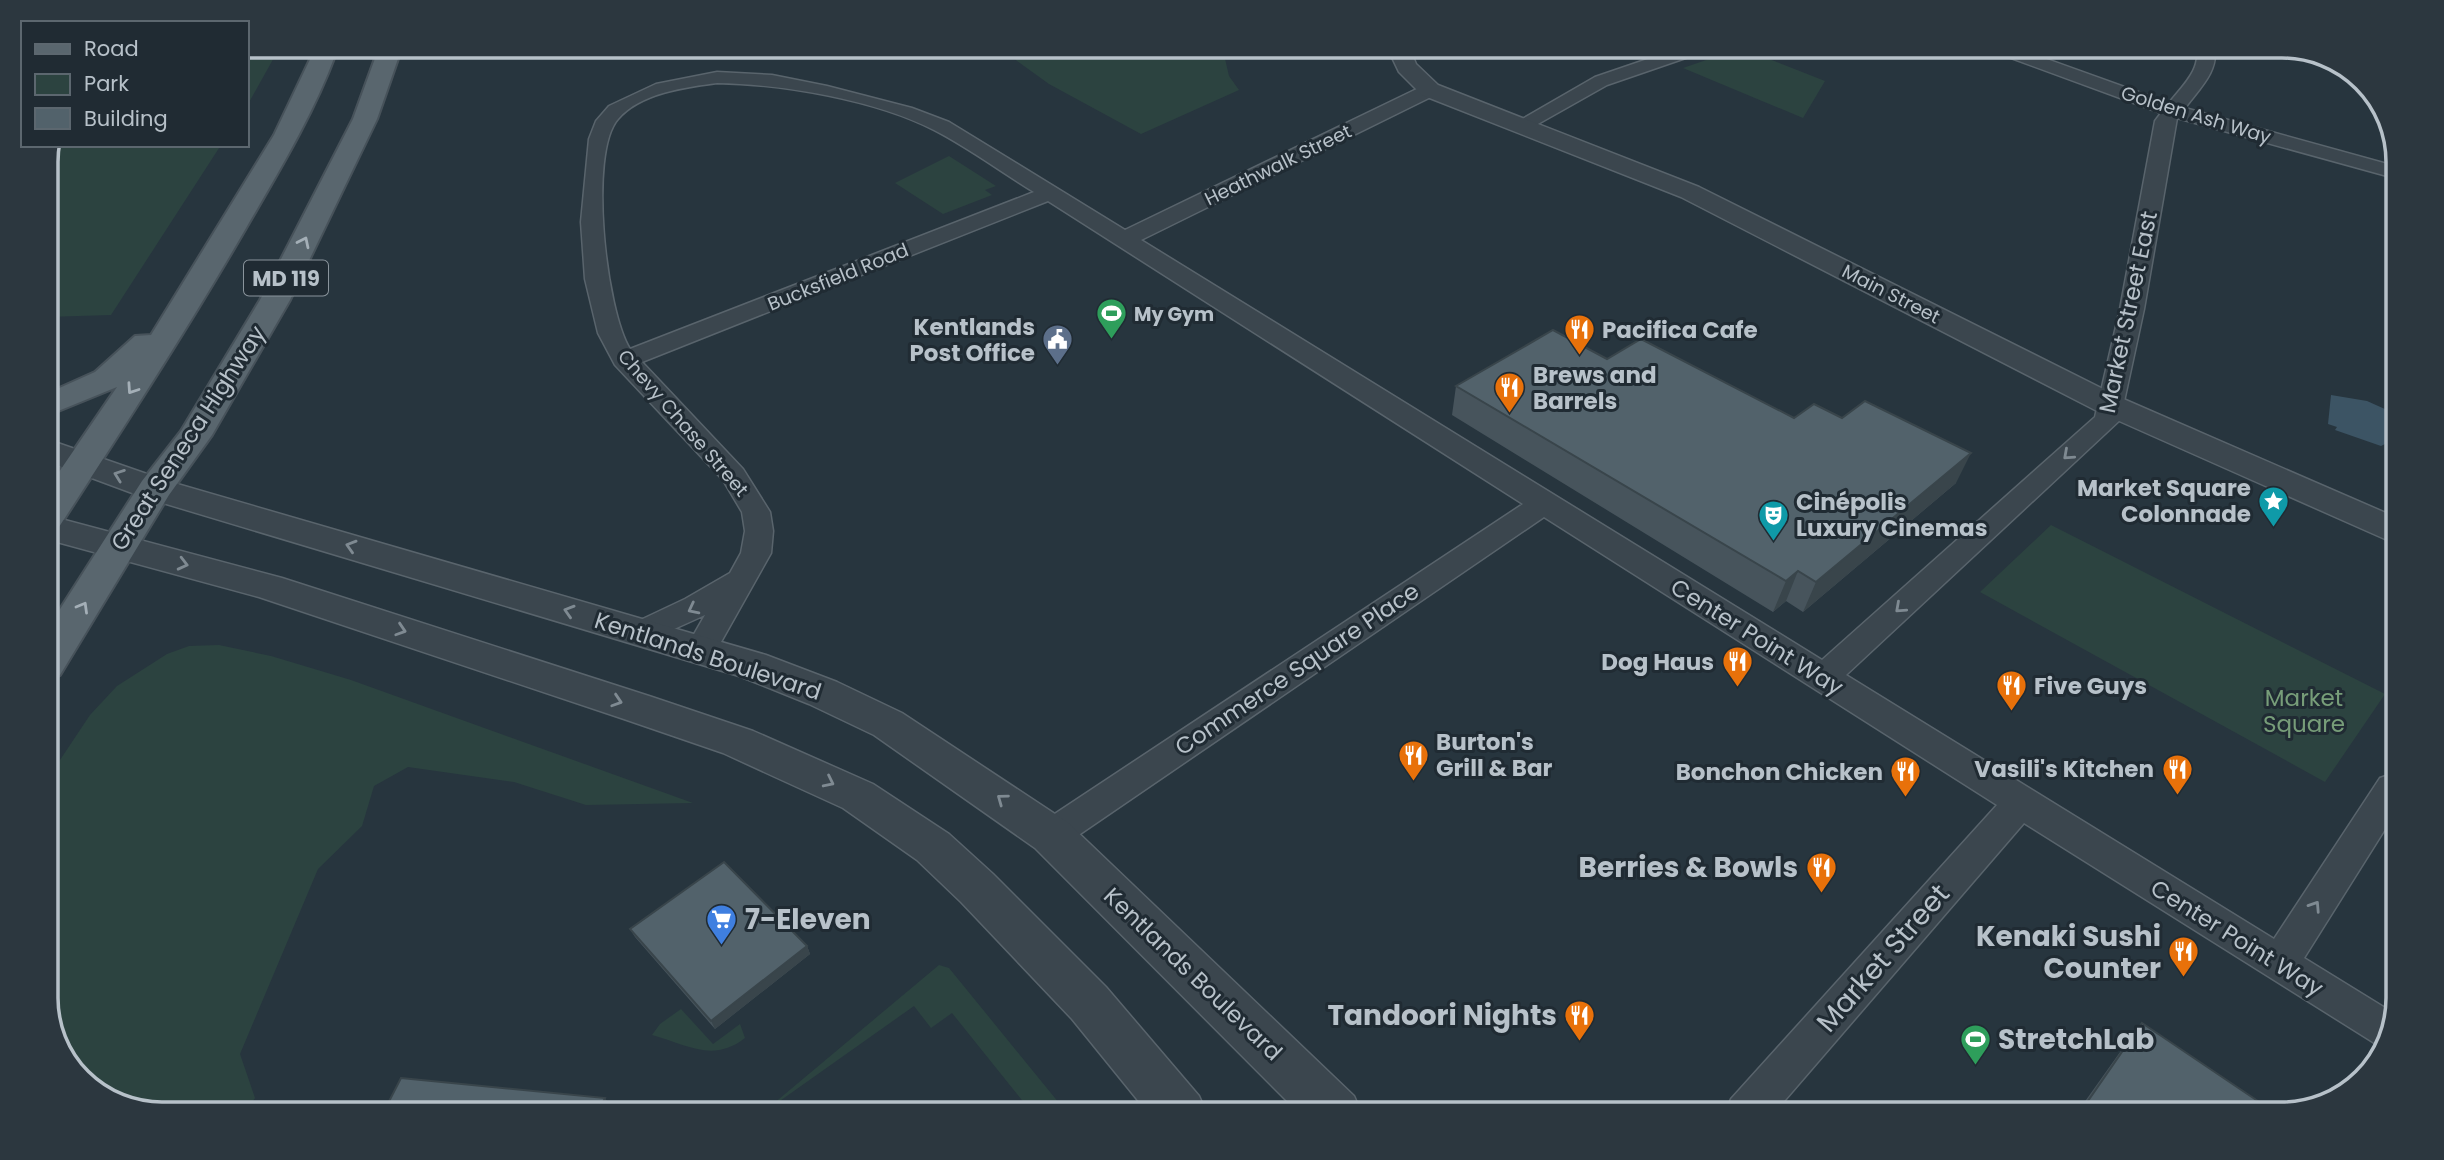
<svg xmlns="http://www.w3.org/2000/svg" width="2444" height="1160" font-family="Poppins,sans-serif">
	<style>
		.green { fill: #2c4340 }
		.water { fill: #3c5464 }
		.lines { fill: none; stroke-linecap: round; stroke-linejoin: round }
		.minor-casing { stroke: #59646c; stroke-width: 3 }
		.tertiary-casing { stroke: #59646c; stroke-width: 3 }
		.primary-casing { stroke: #47525a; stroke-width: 4 }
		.minor { fill: #3b464e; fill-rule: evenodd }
		.tertiary { fill: #3b464e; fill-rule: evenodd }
		.primary { fill: #59666e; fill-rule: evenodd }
		.wall { fill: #47545c }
		.shaded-wall { fill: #39454b }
		.building { fill: #52626b; stroke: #39454b; stroke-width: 2 }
		.oneway { stroke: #a4afb7 }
		.oneway2 { stroke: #7f8a92 }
		.labels { text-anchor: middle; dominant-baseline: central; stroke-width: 6; stroke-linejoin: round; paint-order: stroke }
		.far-street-label { font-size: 19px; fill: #b7c1c9; stroke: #202b33 }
		.far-poi-label { font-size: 19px; font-weight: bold; fill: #b7c1c9; stroke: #202b33; text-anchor: start }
		.shield { fill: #202b33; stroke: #8a949c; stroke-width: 2 }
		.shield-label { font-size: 21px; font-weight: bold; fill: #b7c1c9 }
		.street-label { font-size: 23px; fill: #b7c1c9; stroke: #202b33 }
		.poi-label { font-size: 23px; font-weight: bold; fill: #b7c1c9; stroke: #202b33; text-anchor: end }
		.park-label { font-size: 23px; fill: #779d79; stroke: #202b33 }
		.near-poi-label { font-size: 28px; font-weight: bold; fill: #b7c1c9; stroke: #202b33; text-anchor: end }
		.near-street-label { font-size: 28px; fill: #b7c1c9; stroke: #202b33 }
		.rim { fill: none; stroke: #b7c1c9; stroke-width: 3.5 }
	</style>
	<rect width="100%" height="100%" fill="#27353e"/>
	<!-- green -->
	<path class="green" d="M1741,48L1825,81L1803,118L1683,68Z
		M1223,50L1229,76L1239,90L1141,134L1049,84L1013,58L979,51Z
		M247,54H276L247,106Z
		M50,145H221L111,315L46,317V155Z
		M949,156L996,186L985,190L992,195L943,214L895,183Z
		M2051,525L2385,694L2325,782L1980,592Z
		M219,645L271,656L351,680L693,803L586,805L514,782L408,767L374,786L362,826L318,869L240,1054L255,1098L244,1114H162L117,1105L69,1069L46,1006V781L90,715L117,686L167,654L189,646Z
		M939,965L949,968L1068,1114H1033L952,1013L931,1028L914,1006L777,1103L766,1114H761Z
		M681,1009L713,1044L740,1024L745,1038C713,1063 688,1045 652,1035L660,1024Z"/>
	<!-- water -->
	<path class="water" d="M2331,395L2367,401L2396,414L2395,439L2381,446L2335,430L2337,427L2328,424Z"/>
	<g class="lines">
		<defs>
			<path id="minor" d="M2196,46H2214C2220,70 2199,89 2185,108L2398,167V179L2177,118L2144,309L2120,420L1846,675L2274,939L2380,778L2392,774V818L2304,958L2390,1011L2389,1043L2384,1049L2024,823L1773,1114H1725L1731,1099L1997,805L1544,517L1064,845L1051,850L1038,845L1033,835L1038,825L1523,504L1048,201L642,362L743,469L770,512L773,531L771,553L712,658L701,661L690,658L685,650L705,615L641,644L630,641L626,633L630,625L685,599L730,573L741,553L745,531L742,512L723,480L615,365L598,333L585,279L581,222L589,139L596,121L609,106L656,84L717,72L772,75L827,86L912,108L949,122L1125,230L1423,86H1437L1439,90L1437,94L1141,240L1822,660L2095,417L2120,309L2155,121L2161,113L1992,51L1989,47H2013L2169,103C2183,85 2202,69 2196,46ZM717,83C782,84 876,100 934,130C969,148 1001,172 1034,192L630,349C606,311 588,153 618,119C640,93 686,87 717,83Z
				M1680,48H1706L1703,52L1607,85L1529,129H1515L1512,125L1595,77Z"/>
			<path id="tertiary" d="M1388,49H1410L1416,64L1438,85L1699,187L2121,398L2395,517L2394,543L2099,412L1681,197L1422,95L1399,72Z
				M46,439L167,481L766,655L837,682L902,713L1067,822L1354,1096L1362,1114H1300L1035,848L874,735L809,704L739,676L143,497L46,461Z
				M46,515L282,578L652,697L753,731L873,784L949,834L993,874L1106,987L1199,1096L1207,1114H1149L1072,1019L961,902L917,860L843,808L723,753L624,719L259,597L46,539Z"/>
			<path id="primary" d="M313,53H336C313,115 279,171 246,228C187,330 123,428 59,527L46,530V491L117,387L46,416V394L95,372L135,336L151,335L274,135Z
				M377,53H400L377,119L290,300L212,435L169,495L60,675L46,679V631L142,481L181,431L260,300L353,119Z"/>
		</defs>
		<!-- minor casing -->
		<use href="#minor" class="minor-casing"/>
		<!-- tertiary casing -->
		<use href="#tertiary" class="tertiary-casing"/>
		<!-- primary casing -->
		<use href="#primary" class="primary-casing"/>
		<!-- minor -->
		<use href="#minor" class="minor"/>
		<!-- tertiary -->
		<use href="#tertiary" class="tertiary"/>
		<!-- primary -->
		<use href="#primary" class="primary"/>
	</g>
	<!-- wall -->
	<path class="wall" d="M1607,359L1794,418L1956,483L1803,612L1786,601L1773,612L1452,415L1456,386Z
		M630,929L807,946L810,954L715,1029L635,937Z
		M2142,1023L2277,1114H2076L2135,1031Z"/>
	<!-- shaded-wall -->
	<path class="shaded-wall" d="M1971,453L1956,483L1803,612L1816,582Z
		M1798,571L1786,601L1773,612L1786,581Z
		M807,946L810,954L715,1029L711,1021Z
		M605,1098L610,1105L606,1115H597Z"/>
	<!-- building -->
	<path class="building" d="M1553,330L1607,359L1641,339L1794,418L1814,404L1842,418L1865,401L1971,453L1816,582L1798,571L1786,581L1456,386Z
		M724,862L807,946L711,1021L630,929Z
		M2142,1023L2277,1114H2079Z
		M401,1078L605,1098L597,1115H382Z"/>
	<!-- one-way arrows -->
	<defs><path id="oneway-chevron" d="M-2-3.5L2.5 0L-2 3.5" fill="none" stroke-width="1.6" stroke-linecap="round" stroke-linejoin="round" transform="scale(1.75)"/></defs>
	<g class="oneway">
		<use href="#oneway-chevron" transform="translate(304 242) rotate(-64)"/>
		<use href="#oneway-chevron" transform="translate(132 389) rotate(124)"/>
		<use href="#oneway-chevron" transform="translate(83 607) rotate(-60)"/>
	</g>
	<g class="oneway2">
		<use href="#oneway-chevron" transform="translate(2068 455) rotate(138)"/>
		<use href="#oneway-chevron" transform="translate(119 475) rotate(-160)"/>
		<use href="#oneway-chevron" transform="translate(351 546) rotate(-163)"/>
		<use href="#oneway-chevron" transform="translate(183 564) rotate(14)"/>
		<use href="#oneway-chevron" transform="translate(1900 608) rotate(138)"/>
		<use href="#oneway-chevron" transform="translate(693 609) rotate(153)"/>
		<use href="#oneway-chevron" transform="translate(569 611) rotate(-163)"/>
		<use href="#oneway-chevron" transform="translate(401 630) rotate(18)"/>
		<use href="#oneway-chevron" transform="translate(617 701) rotate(18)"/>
		<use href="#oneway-chevron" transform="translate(829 782) rotate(26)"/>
		<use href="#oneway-chevron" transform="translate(1002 799) rotate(-144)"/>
		<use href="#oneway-chevron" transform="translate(2315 906) rotate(-57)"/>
	</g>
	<!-- icons -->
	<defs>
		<symbol id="stadium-pin" viewBox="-11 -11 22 30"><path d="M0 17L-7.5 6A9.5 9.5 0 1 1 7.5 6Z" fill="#2e9e5b" stroke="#202b33"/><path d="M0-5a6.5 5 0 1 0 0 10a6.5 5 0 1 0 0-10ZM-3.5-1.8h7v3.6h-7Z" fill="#fff"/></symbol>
		<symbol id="restaurant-pin" viewBox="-11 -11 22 30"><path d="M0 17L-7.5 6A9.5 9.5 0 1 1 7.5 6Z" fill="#e8710a" stroke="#202b33"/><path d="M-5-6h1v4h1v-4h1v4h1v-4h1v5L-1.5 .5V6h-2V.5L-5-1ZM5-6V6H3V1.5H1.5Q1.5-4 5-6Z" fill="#fff"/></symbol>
		<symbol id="civic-pin" viewBox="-11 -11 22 30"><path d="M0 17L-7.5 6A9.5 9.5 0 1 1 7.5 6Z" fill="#5c6f8a" stroke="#202b33"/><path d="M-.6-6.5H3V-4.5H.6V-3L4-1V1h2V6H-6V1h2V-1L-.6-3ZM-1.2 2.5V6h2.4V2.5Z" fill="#fff"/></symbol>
		<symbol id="sight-pin" viewBox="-11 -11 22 30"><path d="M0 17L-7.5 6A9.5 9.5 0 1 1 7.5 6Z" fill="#0f9aa8" stroke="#202b33"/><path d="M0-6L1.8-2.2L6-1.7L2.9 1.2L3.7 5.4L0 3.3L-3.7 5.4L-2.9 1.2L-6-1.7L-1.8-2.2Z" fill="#fff"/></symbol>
		<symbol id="theatre-pin" viewBox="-11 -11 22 30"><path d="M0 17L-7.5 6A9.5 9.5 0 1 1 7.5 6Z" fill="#0f9aa8" stroke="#202b33"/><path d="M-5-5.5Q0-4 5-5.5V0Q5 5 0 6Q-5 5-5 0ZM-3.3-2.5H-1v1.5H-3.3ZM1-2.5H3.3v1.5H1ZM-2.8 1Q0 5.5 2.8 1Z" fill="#fff"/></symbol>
		<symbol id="supermarket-pin" viewBox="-11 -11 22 30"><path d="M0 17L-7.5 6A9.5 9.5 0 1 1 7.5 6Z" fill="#3f7fe0" stroke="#202b33"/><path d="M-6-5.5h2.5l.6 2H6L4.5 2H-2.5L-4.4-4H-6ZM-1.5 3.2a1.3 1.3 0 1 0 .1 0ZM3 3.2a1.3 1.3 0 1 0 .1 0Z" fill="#fff"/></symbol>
	</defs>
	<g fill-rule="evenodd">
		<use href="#stadium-pin" x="1094" y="296" width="35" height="47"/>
		<use href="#restaurant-pin" x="1562" y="312" width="35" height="47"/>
		<use href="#civic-pin" x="1040" y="322" width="35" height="47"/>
		<use href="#restaurant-pin" x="1492" y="370" width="35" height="47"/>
		<use href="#sight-pin" x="2256" y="484" width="35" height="47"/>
		<use href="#theatre-pin" x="1756" y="498" width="35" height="47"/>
		<use href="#restaurant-pin" x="1720" y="644" width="35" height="47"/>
		<use href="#restaurant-pin" x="1994" y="668" width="35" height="47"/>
		<use href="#restaurant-pin" x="1396" y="738" width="35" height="47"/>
		<use href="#restaurant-pin" x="2160" y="752" width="35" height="47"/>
		<use href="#restaurant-pin" x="1888" y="754" width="35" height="47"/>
		<use href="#restaurant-pin" x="1804" y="850" width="35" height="47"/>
		<use href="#supermarket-pin" x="704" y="902" width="35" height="47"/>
		<use href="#restaurant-pin" x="2166" y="934" width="35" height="47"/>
		<use href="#restaurant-pin" x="1562" y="998" width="35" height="47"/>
		<use href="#stadium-pin" x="1958" y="1022" width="35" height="47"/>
	</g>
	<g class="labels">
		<!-- far-street labels -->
		<g class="far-street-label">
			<text transform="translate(2196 115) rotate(17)">Golden Ash Way</text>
			<text transform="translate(1278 165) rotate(-26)">Heathwalk Street</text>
			<text transform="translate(838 277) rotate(-22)">Bucksfield Road</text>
			<text transform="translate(1891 294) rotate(27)">Main Street</text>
			<text transform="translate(683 423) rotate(49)">Chevy Chase Street</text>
		</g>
		<!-- far-poi labels -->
		<g class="far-poi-label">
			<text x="1134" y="314">My Gym</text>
		</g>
		<!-- shield labels -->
		<rect class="shield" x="244" y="260.5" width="84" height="35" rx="5"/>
		<g class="shield-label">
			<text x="286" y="278">MD 119</text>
		</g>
		<!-- street labels -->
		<g class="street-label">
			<text transform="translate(2128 312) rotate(-78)">Market Street East</text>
			<text transform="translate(188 438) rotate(-57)">Great Seneca Highway</text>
			<text transform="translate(1757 637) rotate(32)">Center Point Way</text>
			<text transform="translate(708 656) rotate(18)">Kentlands Boulevard</text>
			<text transform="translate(1297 669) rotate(-34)">Commerce Square Place</text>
			<text transform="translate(2237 938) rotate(32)">Center Point Way</text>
			<text transform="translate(1193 974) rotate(44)">Kentlands Boulevard</text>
		</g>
		<!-- poi labels -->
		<g class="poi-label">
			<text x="1035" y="327">Kentlands<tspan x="1035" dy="26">Post Office</tspan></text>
			<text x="1602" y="330" text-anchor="start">Pacifica Cafe</text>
			<text x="1533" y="375" text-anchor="start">Brews and<tspan x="1533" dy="26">Barrels</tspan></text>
			<text x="2251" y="488">Market Square<tspan x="2251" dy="26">Colonnade</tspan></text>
			<text x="1796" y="502" text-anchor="start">Cinépolis<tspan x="1796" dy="26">Luxury Cinemas</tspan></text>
			<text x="1714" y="662">Dog Haus</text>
			<text x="2034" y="686" text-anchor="start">Five Guys</text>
			<text x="1436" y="742" text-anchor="start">Burton's<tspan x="1436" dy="26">Grill &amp; Bar</tspan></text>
			<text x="2154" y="769">Vasili's Kitchen</text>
			<text x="1883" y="772">Bonchon Chicken</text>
		</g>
		<!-- park labels -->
		<g class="park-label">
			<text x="2304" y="698">Market<tspan x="2304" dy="26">Square</tspan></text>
		</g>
		<!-- near-poi labels -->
		<g class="near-poi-label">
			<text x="1798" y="867">Berries &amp; Bowls</text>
			<text x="745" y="919" text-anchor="start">7-Eleven</text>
			<text x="2161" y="936">Kenaki Sushi<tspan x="2161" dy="32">Counter</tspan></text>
			<text x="1557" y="1015">Tandoori Nights</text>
			<text x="1998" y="1039" text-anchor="start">StretchLab</text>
		</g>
		<!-- near-street labels -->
		<g class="near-street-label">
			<text transform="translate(1883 958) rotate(-49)">Market Street</text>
		</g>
	</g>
	<!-- crop -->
	<path d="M0 0H2444V1160H0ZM162 58H2282A104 104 0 0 1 2386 162V998A104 104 0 0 1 2282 1102H162A104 104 0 0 1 58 998V162A104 104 0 0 1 162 58Z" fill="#2c373f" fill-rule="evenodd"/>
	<path class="rim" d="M162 58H2282A104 104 0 0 1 2386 162V998A104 104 0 0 1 2282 1102H162A104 104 0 0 1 58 998V162A104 104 0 0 1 162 58Z"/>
	<!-- legend -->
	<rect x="21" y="21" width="228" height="126" fill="#202b33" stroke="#5c676f" stroke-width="2"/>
	<rect x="35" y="44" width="35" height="10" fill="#59666e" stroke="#5c676f" stroke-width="2"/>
	<text x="84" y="56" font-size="21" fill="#b7c1c9">Road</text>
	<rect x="35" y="74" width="35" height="21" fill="#2c4340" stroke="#5c676f" stroke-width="2"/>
	<text x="84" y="91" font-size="21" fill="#b7c1c9">Park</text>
	<rect x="35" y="108" width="35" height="21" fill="#52626b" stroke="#5c676f" stroke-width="2"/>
	<text x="84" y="126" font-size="21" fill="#b7c1c9">Building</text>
</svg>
